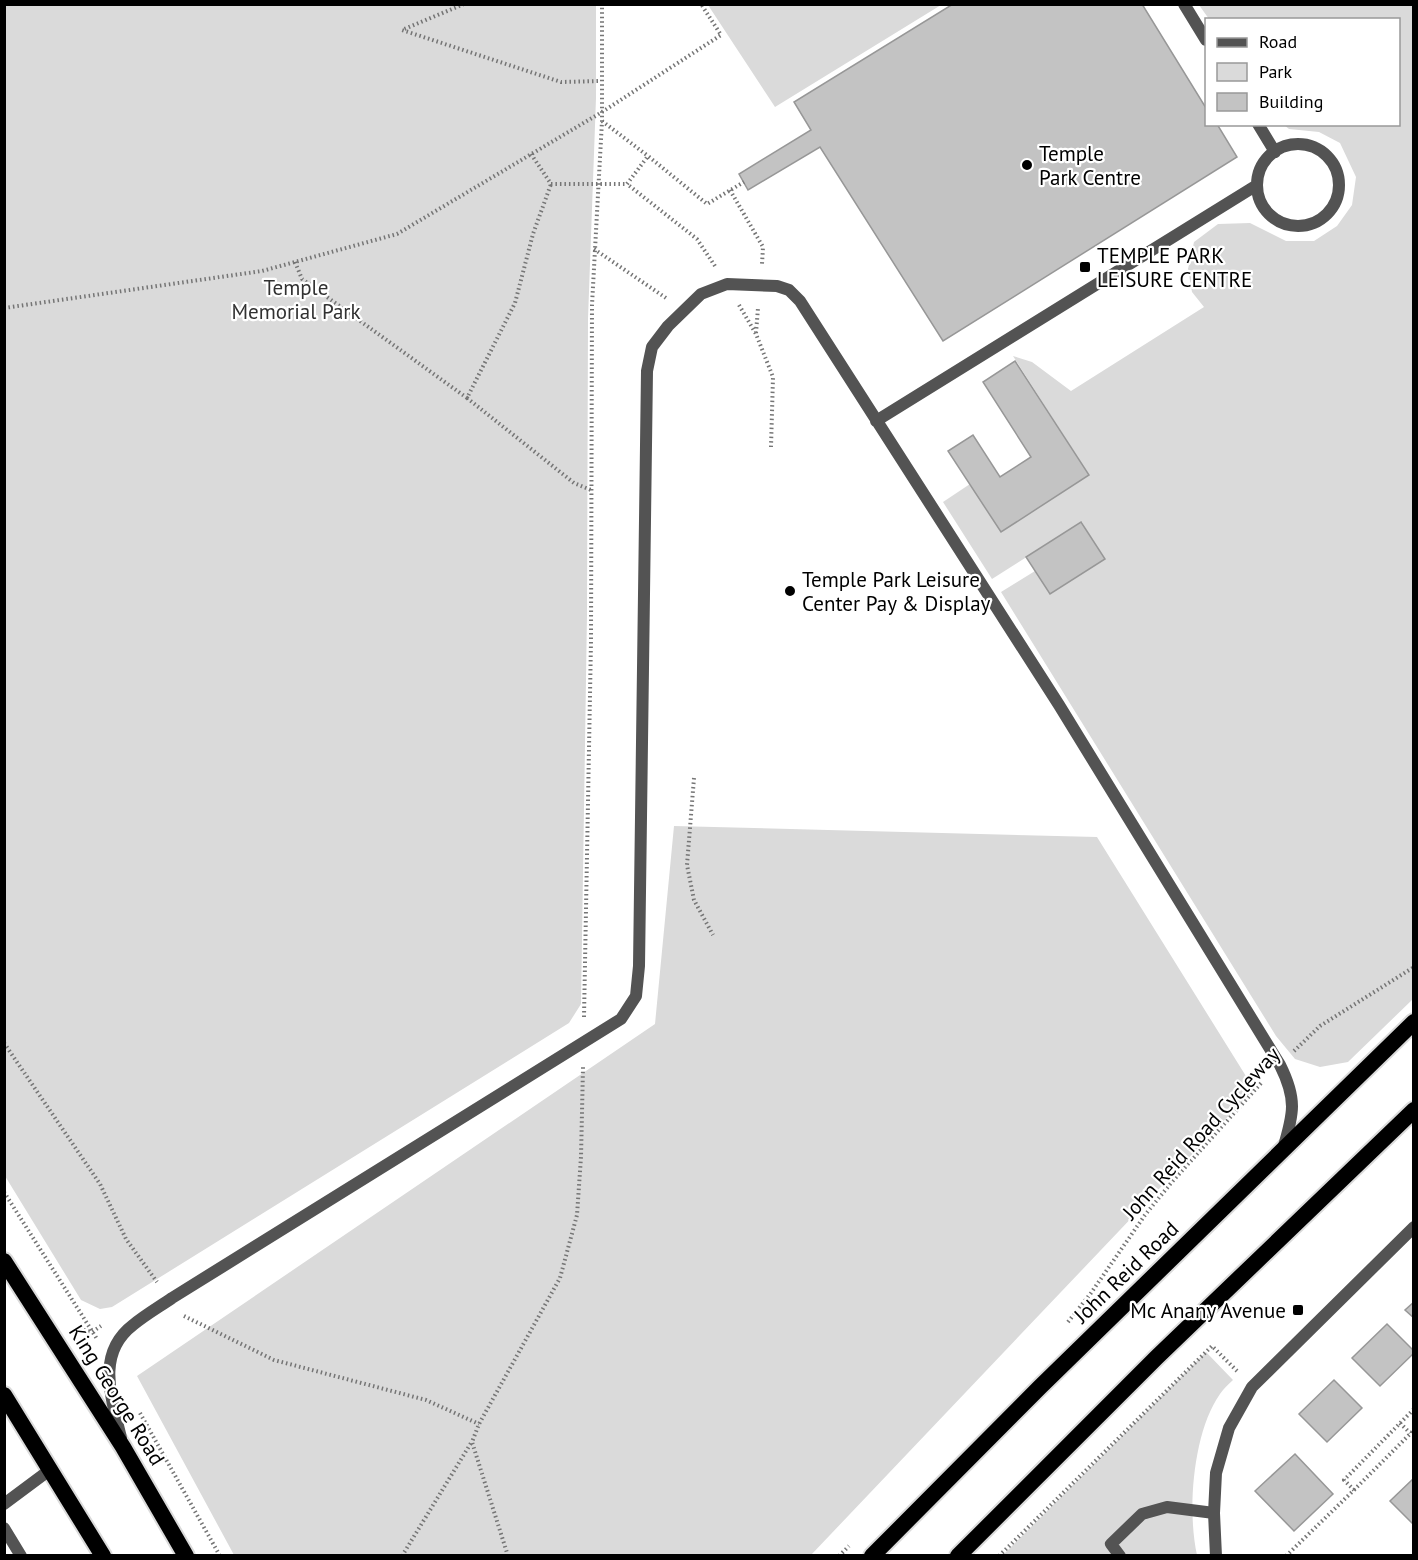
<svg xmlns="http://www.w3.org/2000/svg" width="1418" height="1560" font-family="'PT Sans',sans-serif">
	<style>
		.green { fill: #dadada }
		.building { fill: #c3c3c3; stroke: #979797; stroke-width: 1.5 }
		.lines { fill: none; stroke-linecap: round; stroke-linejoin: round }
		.trunk-casing { stroke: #dbdbdb; stroke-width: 20 }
		.path { stroke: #757575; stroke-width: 4; stroke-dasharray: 1.5 3; stroke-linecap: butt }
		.service { stroke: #535353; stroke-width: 12 }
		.minor { stroke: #535353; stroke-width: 12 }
		.trunk { stroke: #000; stroke-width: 16 }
		.poi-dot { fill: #000; stroke: #fff; stroke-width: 2 }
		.labels { text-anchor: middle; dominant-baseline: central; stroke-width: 4.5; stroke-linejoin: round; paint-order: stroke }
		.poi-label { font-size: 21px; fill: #000; stroke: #fff; text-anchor: start }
		.park-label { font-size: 21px; fill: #313131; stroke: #fff }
		.street-label { font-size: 21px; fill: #000; stroke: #fff }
	</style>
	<rect width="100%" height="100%" fill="#fff"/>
	<!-- green -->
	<path class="green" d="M5,4L596,5V98L588,319L587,614L581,1004L569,1023L112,1307L100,1309L81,1300L5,1176Z
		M708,5H941L775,107Z
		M1199,5H1413V999L1348,1062L1320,1067L1295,1059L1276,1036L1001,592L1035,571L1050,593L1104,559L1082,522L992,579L943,502L970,484L1001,532L1089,475L1013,356L1032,362L1071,391L1204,307L1192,292L1188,269L1194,242L1218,224L1250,223L1286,241H1314L1337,226L1352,205L1356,177L1340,143L1319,132L1289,129L1284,125L1398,124V20L1209,19Z
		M674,826L1097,837L1254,1089L811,1555H234L137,1376L655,1024Z
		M1206,1352L1233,1380C1228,1385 1223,1389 1220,1394C1193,1432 1187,1511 1197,1555L1002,1556Z"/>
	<!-- building -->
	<path class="building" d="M953,4H1142L1206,108V124H1217L1237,157L943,341L820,147L748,190L739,174L811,130L794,102Z
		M1015,361L1089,475L1001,532L948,451L973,435L1000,477L1031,457L983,382Z
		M1081,522L1105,559L1050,594L1026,557Z
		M1414,1302V1318L1405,1310Z
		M1387,1324L1414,1351V1353L1380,1386L1352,1358Z
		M1334,1380L1362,1408L1327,1442L1299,1414Z
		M1295,1454L1333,1494L1294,1531L1255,1491Z
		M1414,1478V1525L1390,1501Z"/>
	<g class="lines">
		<defs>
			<path id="trunk" d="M4,1261L123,1447L186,1556
				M4,1395L103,1556
				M872,1556L1040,1387L1414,1022
				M958,1556L1157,1357L1414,1110"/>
		</defs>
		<!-- trunk casing -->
		<use href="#trunk" class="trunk-casing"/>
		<!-- path -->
		<path class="path" d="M464,4L402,30L561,82L601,81
			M602,121L648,156
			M531,154L551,184H627
			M730,190L763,247L762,264
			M594,249L666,298
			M295,262L302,279L467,398L515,303L533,234L551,184
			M715,266L697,239L627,184L648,156L707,204L744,182
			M739,305L756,334L773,377L771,447
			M4,308L262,271L397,234L602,112L721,35L701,4
			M756,333L758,308
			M467,398L574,483L591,490
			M694,778L687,865L694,900L713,935
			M584,1017L591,641L592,305L602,121V4
			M4,1043L100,1184L126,1239L157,1282
			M1294,1051L1320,1026L1414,967
			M4,1192L97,1339
			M184,1316L274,1360L426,1400L479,1424
			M1068,1322L1091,1293L1145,1215L1171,1183L1263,1081
			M75,1328L92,1332L101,1326
			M140,1413L220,1556
			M1400,1423L1410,1433
			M1354,1490L1414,1430
			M402,1556L471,1443
			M508,1556L472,1442L479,1424L560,1278L577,1215L581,1157L583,1067
			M839,1556L849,1546
			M999,1556L1212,1346L1237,1371
			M1286,1556L1354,1490L1344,1480L1414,1409"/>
		<!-- service -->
		<path class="service" d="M1184,4L1206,40
			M1258,124L1275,152
			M1257 185a41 41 0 1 1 82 0a41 41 0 1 1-82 0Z
			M876,421L1257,185
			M121,1438C112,1399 95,1354 133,1325C145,1315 159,1307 172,1298L621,1019L636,996L639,966L647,371L652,347L668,326L701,294L727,284L777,286L789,290L800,301L1059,705L1280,1065C1297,1099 1294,1113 1283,1149
			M4,1504L51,1469
			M4,1528L21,1556
			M1120,1556L1111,1544L1142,1514L1167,1507L1214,1513"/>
		<!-- minor -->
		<path class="minor" d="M1216,1556L1214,1513L1216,1473L1229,1428L1252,1387L1414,1227"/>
		<!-- trunk -->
		<use href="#trunk" class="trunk"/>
	</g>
	<!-- markers -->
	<g class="poi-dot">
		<circle cx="1027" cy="165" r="6"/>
		<rect x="1079" y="261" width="12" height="12" rx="3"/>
		<circle cx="790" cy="591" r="6"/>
		<rect x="1292" y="1304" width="12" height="12" rx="3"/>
	</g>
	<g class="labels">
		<!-- poi labels -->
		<g class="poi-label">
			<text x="1039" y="153">Temple<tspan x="1039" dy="24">Park Centre</tspan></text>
			<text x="1097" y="255">TEMPLE PARK<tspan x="1097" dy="24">LEISURE CENTRE</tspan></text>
			<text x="802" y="579">Temple Park Leisure<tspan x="802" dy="24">Center Pay &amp; Display</tspan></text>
			<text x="1286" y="1310" text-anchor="end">Mc Anany Avenue</text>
		</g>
		<!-- park labels -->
		<g class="park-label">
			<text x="296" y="287">Temple<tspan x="296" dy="24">Memorial Park</tspan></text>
		</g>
		<!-- street labels -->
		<g class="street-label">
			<text transform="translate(1201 1133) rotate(-48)">John Reid Road Cycleway</text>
			<text transform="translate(1126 1272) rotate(-44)">John Reid Road</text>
			<text transform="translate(117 1395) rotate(58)">King George Road</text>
		</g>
	</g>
	<!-- border -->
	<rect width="1418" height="1560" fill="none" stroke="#000000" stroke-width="12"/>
	<!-- legend -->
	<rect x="1205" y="18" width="195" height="108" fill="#ffffff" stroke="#999999" stroke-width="1.5"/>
	<rect x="1217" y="38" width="30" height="9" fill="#535353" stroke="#999999" stroke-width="1.5"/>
	<text x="1259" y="48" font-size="18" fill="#000000">Road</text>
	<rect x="1217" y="63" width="30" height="18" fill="#dadada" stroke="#999999" stroke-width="1.5"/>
	<text x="1259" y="78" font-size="18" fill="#000000">Park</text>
	<rect x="1217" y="93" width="30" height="18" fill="#c3c3c3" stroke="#999999" stroke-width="1.5"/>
	<text x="1259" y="108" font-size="18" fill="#000000">Building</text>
</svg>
